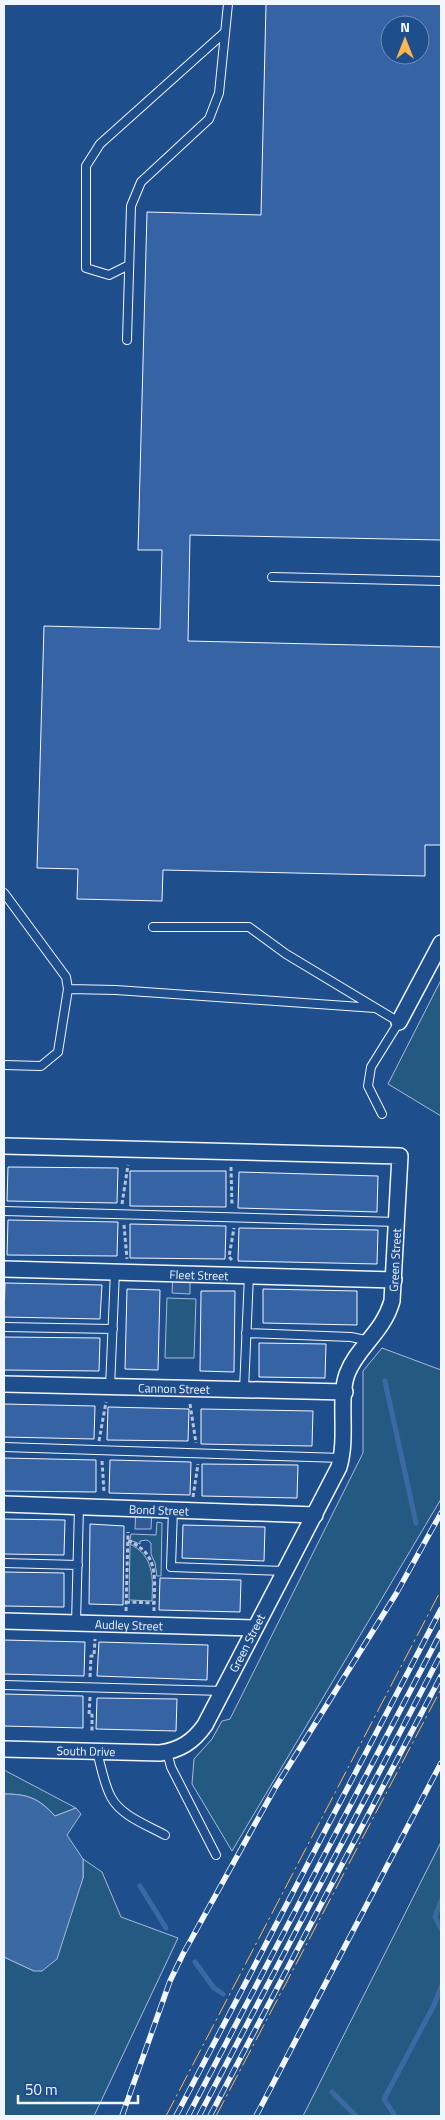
<svg xmlns="http://www.w3.org/2000/svg" width="445" height="2120" font-family="'Titillium Web',sans-serif">
	<style>
		.green { fill: #245a82; stroke: #a8bbd7 }
		.parking { fill: #305b95; stroke: #a8bbd7 }
		.water { fill: #3b69a3; stroke: #a8bbd7 }
		.lines { fill: none; stroke-linecap: round; stroke-linejoin: round }
		.stream { stroke: #3b69a3; stroke-width: 5 }
		.building { fill: #3563a3; stroke: #f2f6ff; fill-rule: evenodd }
		.lane-casing { stroke: #f2f6ff; stroke-width: 10 }
		.street-casing { stroke: #f2f6ff; stroke-width: 18 }
		.path { stroke: #b3c4dc; stroke-width: 3; stroke-dasharray: 4 2.5; stroke-linecap: butt }
		.lane { stroke: #1f4e8c; stroke-width: 8 }
		.street { stroke: #1f4e8c; stroke-width: 15 }
		.rail-casing { stroke: #f2f6ff; stroke-width: 5.5 }
		.rail { stroke: #1f4e8c; stroke-width: 4; stroke-dasharray: 11; stroke-linecap: butt }
		.power { stroke: #ffb74d; stroke-width: 1; stroke-dasharray: 18 4 2.5 4; stroke-linecap: butt }
		.labels { text-anchor: middle; dominant-baseline: central; stroke-width: 4; stroke-linejoin: round; paint-order: stroke }
		.street-label { font-size: 12px; fill: #f2f6ff; stroke: #1f4e8c }
	</style>
	<rect width="100%" height="100%" fill="#1f4e8c"/>
	<!-- green -->
	<path class="green" d="M441,980V1116L388,1084Z
		M167,1298L196,1299L194,1358H165Z
		M382,1348L441,1370V1499L232,1851L192,1784L194,1759L212,1739L222,1721L230,1719L363,1453V1371Z
		M157,1522L162,1523L161,1576H157L155,1563L151,1554V1543L147,1540L140,1541V1544L130,1540L131,1534L156,1535Z
		M130,1544C154,1556 153,1577 152,1601L129,1600Z
		M4,1770L76,1808L55,1816C39,1798 27,1794 4,1794Z
		M441,1842V2116H303Z
		M83,1859L102,1872L121,1917L178,1938L94,2116H4V1957L34,1971L83,1878Z"/>
	<!-- parking -->
	<path class="parking" d="M173,1272L190,1273V1294L172,1293Z
		M136,1509H152L151,1529H135Z"/>
	<!-- water -->
	<path class="water" d="M4,1794C28,1794 38,1798 55,1816L76,1808L81,1814L67,1835L83,1859V1878L57,1959L42,1971H34L4,1957Z"/>
	<g class="lines">
		<!-- stream -->
		<path class="stream" d="M385,1381L416,1523
			M140,1886L166,1928
			M441,1901L435,1917L441,1929
			M195,1962L214,1988L223,1994
			M332,2092L356,2116
			M395,2116L384,2099L434,2005L441,1987"/>
	</g>
	<!-- building -->
	<path class="building" d="M266,4H441V540L190,535L188,641L441,647V845H425V876L163,870L162,901L77,899L78,869L37,868L44,626L160,629L162,550H138L147,212L261,215ZM390,25H420V55H390Z
		M8,1167L118,1168L117,1203L7,1201Z
		M130,1171H226V1207L130,1206Z
		M239,1172L378,1176L377,1212L238,1208Z
		M8,1220L118,1222L117,1256L7,1255Z
		M130,1224L226,1226L225,1259L130,1258Z
		M239,1228L378,1230L377,1264L238,1261Z
		M5,1283L102,1285L100,1319L4,1317Z
		M127,1289L160,1290L158,1370L125,1369Z
		M263,1289L357,1291V1325L263,1323Z
		M201,1291H235L234,1372L200,1371Z
		M4,1337L100,1338L99,1371L4,1370Z
		M259,1343L326,1344L325,1378L259,1377Z
		M4,1404L95,1406L94,1439L4,1437Z
		M108,1407L189,1409L188,1441L107,1440Z
		M201,1409L313,1411L312,1446L201,1444Z
		M4,1458L96,1460V1492L4,1491Z
		M110,1460L191,1462L190,1495L109,1493Z
		M202,1464L298,1465L297,1498L202,1496Z
		M4,1519L65,1520L64,1555L4,1554Z
		M90,1524L124,1526L123,1605L89,1604Z
		M183,1525L265,1527L264,1561L182,1558Z
		M4,1572L64,1573V1607L4,1606Z
		M160,1578L241,1580L240,1612L159,1610Z
		M4,1640L85,1642L84,1676L4,1674Z
		M99,1642L208,1645L207,1680L97,1676Z
		M4,1694L83,1696V1728L4,1726Z
		M97,1698L177,1699L176,1731L96,1729Z"/>
	<g class="lines">
		<defs>
			<path id="lane" d="M129,265L109,275L86,268V166L100,144L225,32
				M127,340L131,206L141,182L209,119L219,93L228,4
				M272,577L441,581
				M4,893L66,977L68,989L116,990L375,1008
				M153,927H249L286,954L399,1022L371,1067L368,1086L382,1114
				M4,1065L41,1066L58,1052L68,989
				M4,1211L397,1222
				M4,1327L113,1329
				M246,1333L351,1337L370,1341
				M110,1387L115,1271
				M244,1390L249,1275
				M4,1447L342,1458
				M173,1510L171,1567L285,1571
				M4,1563L78,1565
				M76,1623L79,1507
				M4,1685L223,1691
				M97,1752C101,1766 104,1784 111,1797C121,1816 147,1825 165,1835
				M167,1752L171,1767L216,1855"/>
			<g id="street">
				<path d="M399,1022L441,943"/>
				<path d="M4,1146L400,1156L392,1301C383,1333 357,1347 347,1374C338,1400 348,1437 339,1467L205,1725C193,1742 180,1750 160,1753L4,1749"/>
				<path id="s1" d="M4,1269L394,1280"/>
				<path id="s2" d="M4,1384L345,1392"/>
				<path id="s3" d="M4,1504L315,1515"/>
				<path id="s4" d="M4,1621L254,1628"/>
			</g>
		</defs>
		<!-- lane casing -->
		<use href="#lane" class="lane-casing"/>
		<!-- street casing -->
		<use href="#street" class="street-casing"/>
		<!-- path -->
		<path class="path" d="M231,1167L232,1206
			M122,1204L128,1165
			M124,1225L127,1259
			M232,1260L229,1257L234,1228
			M190,1404L196,1443
			M99,1441L106,1402
			M102,1461L104,1492
			M193,1497L198,1464
			M128,1541C161,1554 154,1581 154,1611
			M126,1602L154,1603
			M126,1611L128,1532
			M90,1677L91,1656H94L95,1639
			M90,1697L89,1715H92V1733"/>
		<!-- lane -->
		<use href="#lane" class="lane"/>
		<!-- street -->
		<use href="#street" class="street"/>
		<defs>
			<path id="rail" d="M122,2116L170,1981L183,1954L275,1788L396,1594L441,1513
				M176,2116L441,1609
				M188,2116L441,1632
				M199,2116L441,1654
				M210,2116L441,1676
				M256,2116L441,1763"/>
		</defs>
		<!-- rail casing -->
		<use href="#rail" class="rail-casing"/>
		<!-- rail -->
		<use href="#rail" class="rail"/>
		<!-- power -->
		<path class="power" d="M166,2116L441,1590
			M216,2116L441,1689"/>
	</g>
	<g class="labels">
		<!-- street labels -->
		<g class="street-label">
			<text transform="translate(395 1260) rotate(-87)">Green Street</text>
			<text stroke="none"><textPath href="#s1" startOffset="195">Fleet Street</textPath></text>
			<text stroke="none"><textPath href="#s2" startOffset="170">Cannon Street</textPath></text>
			<text stroke="none"><textPath href="#s3" startOffset="155">Bond Street</textPath></text>
			<text stroke="none"><textPath href="#s4" startOffset="125">Audley Street</textPath></text>
			<text transform="translate(247 1643) rotate(-63)">Green Street</text>
			<text transform="translate(86 1751) rotate(1)">South Drive</text>
		</g>
	</g>
	<!-- border -->
	<rect width="445" height="2120" fill="none" stroke="#f2f6ff" stroke-width="10"/>
	<!-- north arrow -->
	<g transform="translate(405 40)"><circle r="24" fill="#1f4e8c" stroke="#7391ba"/>
	<path d="M0-4L9 19L0 12L-9 19Z" fill="#ffb74d"/>
	<text y="-8" font-size="14" font-weight="bold" text-anchor="middle" fill="#f2f6ff">N</text>
	</g>
	<!-- scale -->
	<path d="M18 2095v8h120v-8" fill="none" stroke="#f2f6ff" stroke-width="2.5"/>
	<text x="25" y="2095" font-size="15" fill="#f2f6ff" stroke="#1f4e8c" stroke-width="4" paint-order="stroke">50 m</text>
</svg>
